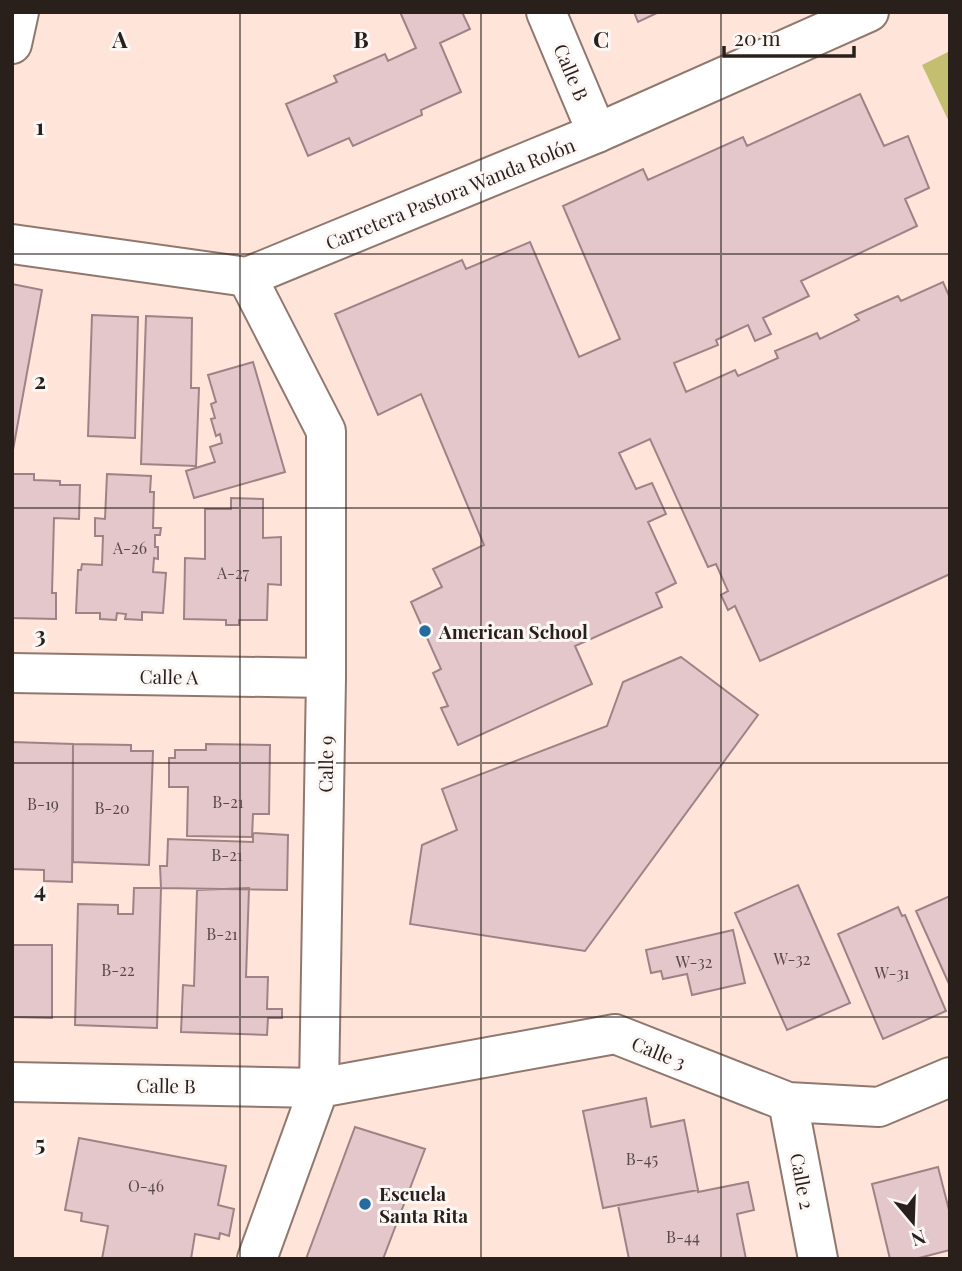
<svg xmlns="http://www.w3.org/2000/svg" width="962" height="1271" font-family="'Playfair Display',serif">
	<style>
		.green { fill: #c4bf70 }
		.building { fill: #e4c7ca; stroke: #9e8386; stroke-width: 2 }
		.lines { fill: none; stroke-linecap: round; stroke-linejoin: round }
		.street-casing { stroke: #90786f; stroke-width: 42 }
		.secondary-casing { stroke: #90786f; stroke-width: 42 }
		.street { stroke: #fff; stroke-width: 38 }
		.secondary { stroke: #fff; stroke-width: 38 }
		.grid { fill: none; stroke: #291f1b; stroke-width: 2; stroke-opacity: 0.55 }
		.poi-dot { fill: #266ba0; stroke: #fcf7f5; stroke-width: 2.5 }
		.labels { text-anchor: middle; dominant-baseline: central; stroke-width: 6; stroke-linejoin: round; paint-order: stroke }
		.number-label { font-size: 16px; fill: #584947 }
		.street-label { font-size: 19px; fill: #291f1b; stroke: #fcf7f5 }
		.poi-label { font-size: 19px; font-weight: bold; fill: #291f1b; stroke: #fcf7f5; text-anchor: start }
		.grid-label { font-size: 23px; text-anchor: middle; font-weight: bold; fill: #291f1b; stroke: #fcf7f5; stroke-width: 6; stroke-linejoin: round; paint-order: stroke }
	</style>
	<rect width="100%" height="100%" fill="#ffe4da"/>
	<!-- green -->
	<path class="green" d="M950,51V124L922,65Z"/>
	<!-- building -->
	<path class="building" d="M400,12H462L470,29L440,43L461,92L421,110L422,115L353,146L349,138L308,156L286,104L337,82L334,76L385,54L388,61L416,48Z
		M634,12H659L638,22Z
		M860,94L884,146L908,136L929,188L905,199L917,226L801,281L809,296L763,318L771,334L755,341L748,325L716,340L718,345L674,363L686,392L735,370L738,376L778,358L775,351L817,333L820,339L859,320L855,315L898,296L901,301L943,282L950,298V574L760,661L735,606L728,610L721,595L728,591L716,564L708,567L650,439L619,453L636,489L652,483L666,514L648,522L676,583L656,593L662,607L575,646L592,684L458,745L441,708L448,706L433,673L441,669L411,602L442,587L433,569L484,545L421,394L378,415L335,314L462,260L466,269L530,242L579,357L620,339L563,206L643,169L648,180L743,137L747,146Z
		M12,284L42,290L13,450H12Z
		M92,315L138,317L135,438L88,436Z
		M146,316L192,318L191,388H199L196,466L141,464Z
		M253,362L285,472L194,498L186,471L215,462L210,447L222,443L220,434L216,436L211,419L215,418L211,404L216,402L208,375Z
		M12,474H34V480L60,481V485H80L79,519L54,518L52,593H56V619L12,618Z
		M107,474L151,476L150,492H154L153,528H161L160,535H155V547H158V559L154,558L153,572L166,573L163,613L142,612V620L125,619L126,614L117,613L116,620L100,619V613H76L78,570H81L82,564L102,565L103,536H95V518L105,519Z
		M231,498L263,499V538L281,537V585L268,584L267,620H239V625H226V620L184,619L185,558L205,559V509H231Z
		M681,657L758,715L585,951L410,924L422,845L457,830L442,789L607,726L623,682Z
		M12,742L73,744L72,882L44,881V870L12,869Z
		M73,744L131,745V751H153L149,865L73,862Z
		M206,744L270,745L269,814H253L252,837L187,836L188,787H169V758H175V750H206Z
		M253,833L288,835L287,890L161,888L160,866H167L168,839L253,842Z
		M798,885L850,1003L787,1030L735,913Z
		M134,888H161L157,1028L75,1025L78,904L118,905V914H133Z
		M249,888L246,977H268L267,1009H282V1018H268L267,1035L181,1032L183,985L194,986L197,890Z
		M950,896V986L916,911Z
		M898,907L902,916L905,915L946,1011L883,1039L838,934Z
		M733,930L745,983L692,995L687,974L663,979L661,971L651,973L646,950Z
		M12,945H52V1018L12,1017Z
		M646,1098L651,1127L684,1120L698,1190L603,1208L583,1111Z
		M355,1127L425,1149L383,1259H306Z
		M79,1138L226,1166L218,1205L234,1209L229,1236L220,1233L219,1239L195,1234L191,1259H102L108,1226L81,1221L82,1213L65,1210Z
		M938,1167L950,1214V1250L915,1259H890L872,1184Z
		M748,1182L754,1210L737,1214L746,1259H629L618,1205L698,1190V1192Z"/>
	<g class="lines">
		<defs>
			<path id="street" d="M546,12L597,133
				M12,44L19,12
				M247,277L326,431V678L319,1088L257,1259
				M12,673L326,678
				M12,1082L319,1088L615,1034L788,1102L879,1107L950,1077
				M788,1102L818,1259"/>
			<path id="secondary" d="M12,244L247,277L597,133L869,12"/>
		</defs>
		<!-- street casing -->
		<use href="#street" class="street-casing"/>
		<!-- secondary casing -->
		<use href="#secondary" class="secondary-casing"/>
		<!-- street -->
		<use href="#street" class="street"/>
		<!-- secondary -->
		<use href="#secondary" class="secondary"/>
	</g>
	<!-- grid -->
	<path class="grid" d="M240,12V1259M481,12V1259M721,12V1259M12,254H950M12,508H950M12,763H950M12,1017H950"/>
	<!-- markers -->
	<g class="poi-dot">
		<circle cx="425" cy="631" r="7"/>
		<circle cx="365" cy="1204" r="7"/>
	</g>
	<g class="labels">
		<!-- number labels -->
		<g class="number-label">
			<text x="130" y="547">A-26</text>
			<text x="233" y="572">A-27</text>
			<text x="228" y="801">B-21</text>
			<text x="43" y="803">B-19</text>
			<text x="112" y="807">B-20</text>
			<text x="227" y="854">B-21</text>
			<text x="222" y="933">B-21</text>
			<text x="792" y="958">W-32</text>
			<text x="694" y="961">W-32</text>
			<text x="118" y="969">B-22</text>
			<text x="892" y="972">W-31</text>
			<text x="642" y="1158">B-45</text>
			<text x="146" y="1185">O-46</text>
			<text x="683" y="1236">B-44</text>
		</g>
		<!-- street labels -->
		<g class="street-label">
			<text transform="translate(572 72) rotate(67)">Calle B</text>
			<text transform="translate(450 193) rotate(-22)">Carretera Pastora Wanda Rolón</text>
			<text transform="translate(169 676) rotate(1)">Calle A</text>
			<text transform="translate(325 764) rotate(-89)">Calle 9</text>
			<text transform="translate(659 1052) rotate(22)">Calle 3</text>
			<text transform="translate(166 1085) rotate(1)">Calle B</text>
			<text transform="translate(803 1181) rotate(79)">Calle 2</text>
		</g>
		<!-- poi labels -->
		<g class="poi-label">
			<text x="439" y="631">American School</text>
			<text x="379" y="1193">Escuela<tspan x="379" dy="22">Santa Rita</tspan></text>
		</g>
	</g>
	<g class="grid-label">
		<text x="120" y="48">A</text>
		<text x="361" y="48">B</text>
		<text x="601" y="48">C</text>
		<text x="40" y="135">1</text>
		<text x="40" y="389">2</text>
		<text x="40" y="643">3</text>
		<text x="40" y="898">4</text>
		<text x="40" y="1152">5</text>
	</g>
	<!-- border -->
	<rect width="962" height="1271" fill="none" stroke="#291f1b" stroke-width="28"/>
	<!-- north arrow -->
	<g transform="translate(913 1222) rotate(161)" stroke="#fcf7f5" stroke-width="5" paint-order="stroke">
	<path d="M0-5L12 26L0 18L-12 26Z" fill="#291f1b"/>
	<text y="-10" font-size="19" font-weight="bold" text-anchor="middle" fill="#291f1b">N</text>
	</g>
	<!-- scale -->
	<path d="M724 46v10h130v-10" fill="none" stroke="#291f1b" stroke-width="3.5"/>
	<text x="734" y="46" font-size="21" fill="#291f1b" stroke="#fcf7f5" stroke-width="5" paint-order="stroke">20 m</text>
</svg>
